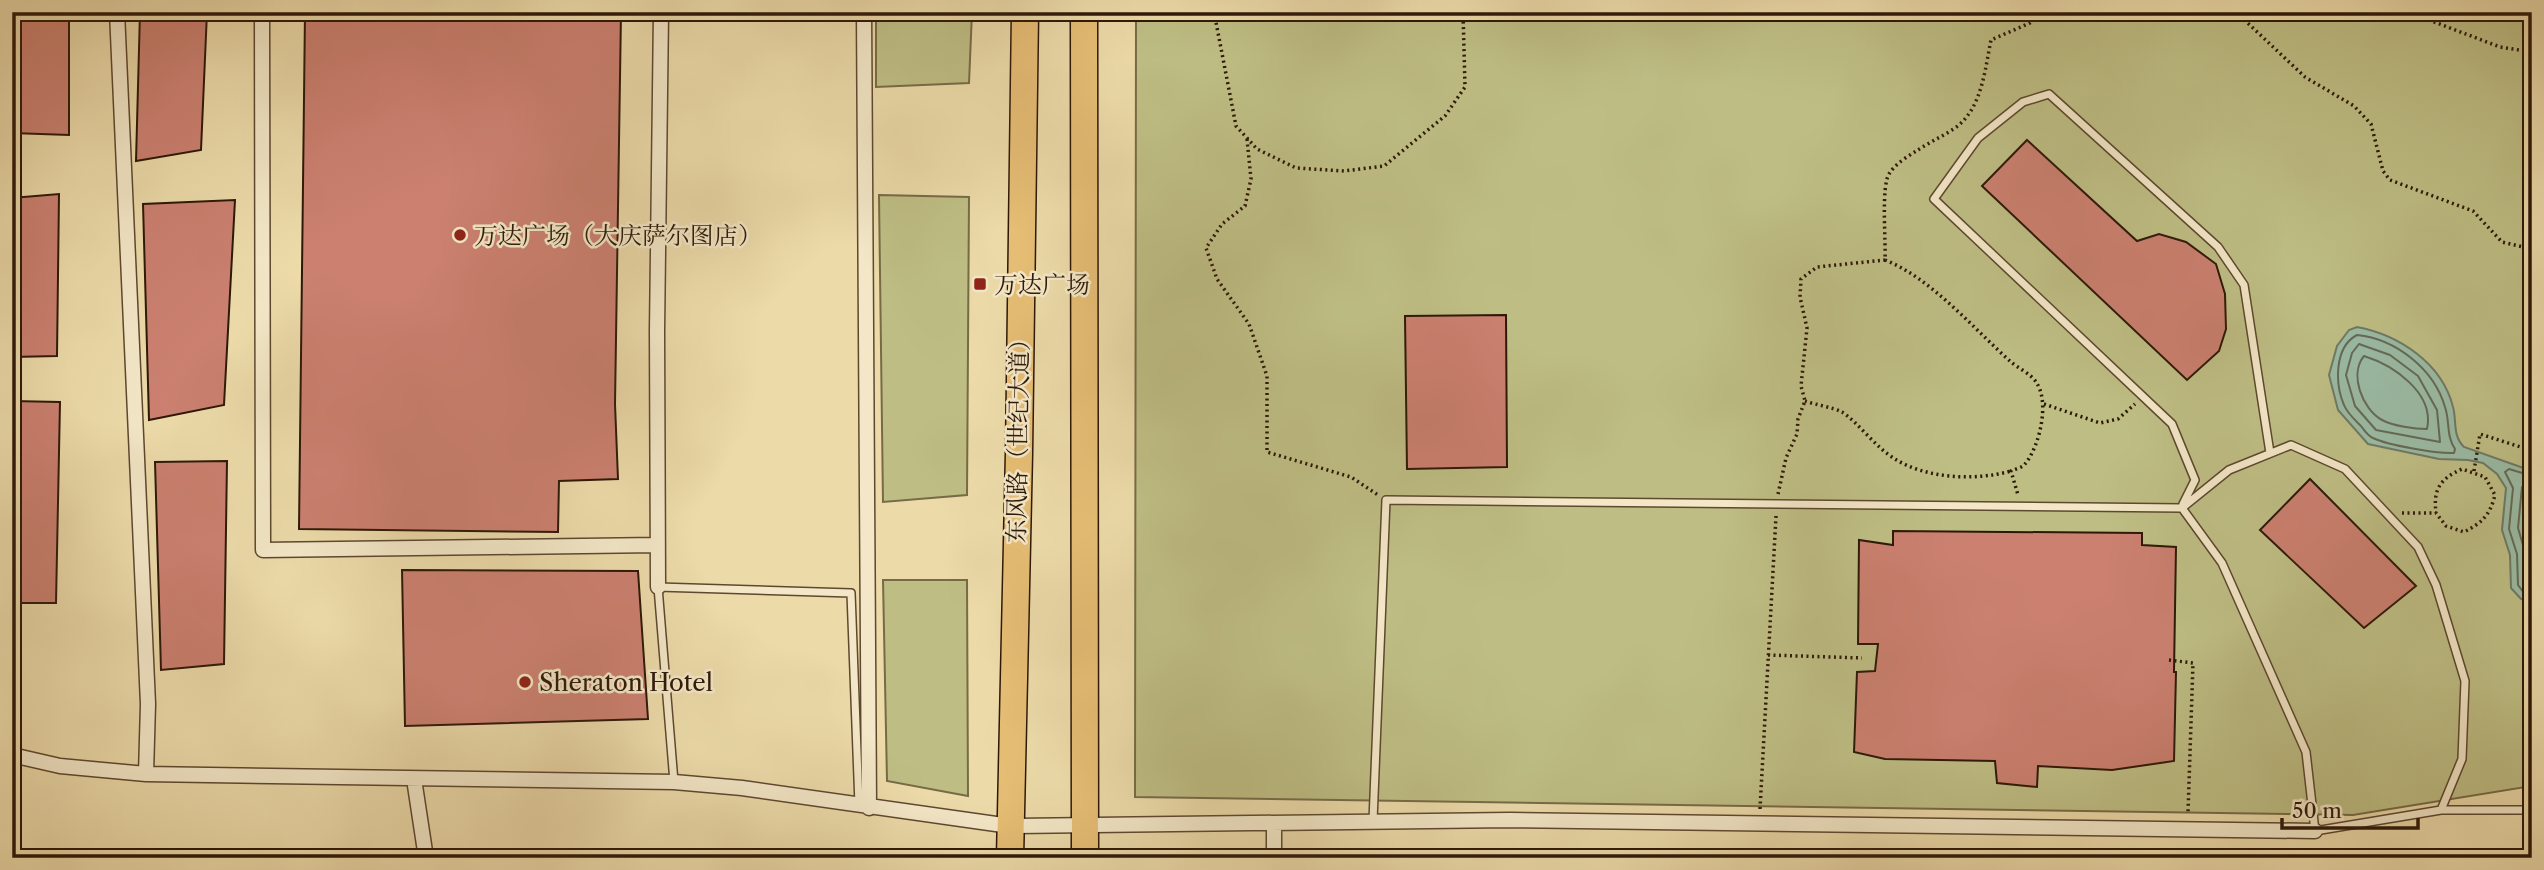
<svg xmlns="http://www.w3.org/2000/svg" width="2544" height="870" font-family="'Libre Caslon Text','Noto Serif SC',serif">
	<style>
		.green { fill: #bebe84; stroke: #766b46; stroke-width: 2 }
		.water { fill: #9abba4; stroke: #6e7a66; stroke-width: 2 }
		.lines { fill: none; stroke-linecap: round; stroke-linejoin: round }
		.shore { stroke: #646a56; stroke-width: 2 }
		.building { fill: #cb8070; stroke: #2d1808; stroke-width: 2 }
		.lane-casing { stroke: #5d4830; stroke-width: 10 }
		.street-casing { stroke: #5d4830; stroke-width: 17 }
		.highway-casing { stroke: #2d1808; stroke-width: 29 }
		.path { stroke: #2d1808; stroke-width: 3.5; stroke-dasharray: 2 3.5; stroke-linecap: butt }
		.lane { stroke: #f3e7c7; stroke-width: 7 }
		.street { stroke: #f3e7c7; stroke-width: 14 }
		.highway { stroke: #e6bd74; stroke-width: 26 }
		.poi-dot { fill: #8f2418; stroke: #f3e7c7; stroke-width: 2.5 }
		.labels { text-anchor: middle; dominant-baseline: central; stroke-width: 5; stroke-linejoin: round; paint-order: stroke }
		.poi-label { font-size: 24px; fill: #2d1808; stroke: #f3e7c7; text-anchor: start }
		.street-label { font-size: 24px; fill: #2d1808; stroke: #f3e7c7 }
	</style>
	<rect width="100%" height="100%" fill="#ecdaa9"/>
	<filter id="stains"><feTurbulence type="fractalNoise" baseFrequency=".00286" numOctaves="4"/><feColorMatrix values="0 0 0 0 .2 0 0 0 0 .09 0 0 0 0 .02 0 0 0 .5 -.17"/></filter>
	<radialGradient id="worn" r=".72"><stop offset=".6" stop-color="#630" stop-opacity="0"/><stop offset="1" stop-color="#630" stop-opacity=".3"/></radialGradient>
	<!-- green -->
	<path class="green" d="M876,12H972L969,83L876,87Z
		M1136,12H2532V786L2353,815L1135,797Z
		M879,195L969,197L967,495L883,502Z
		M883,580H967L968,796L887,781Z"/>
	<!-- water -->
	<path class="water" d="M2357,327C2399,335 2442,363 2453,407C2457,421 2452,435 2464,447L2532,471V603L2521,599L2511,588L2510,555L2502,530L2506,488L2497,474L2483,463L2468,460L2439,459L2368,444L2338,410L2329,375L2337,346L2349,330Z"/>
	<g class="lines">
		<!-- shore -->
		<path class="shore" d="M2357,335C2396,339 2434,369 2445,407C2450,421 2446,436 2455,449L2454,453C2438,454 2387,445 2373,438C2368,436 2364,430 2361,426C2355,420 2347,413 2344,405C2335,384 2334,347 2357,335Z
			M2359,344L2390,355L2418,376L2437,410L2440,442L2376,430L2355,406L2346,375L2352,353Z
			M2364,356C2393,365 2435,393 2427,429C2415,429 2393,426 2382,420C2362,409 2349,374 2364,356Z
			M2532,476L2509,469L2505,472L2513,488L2509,529L2517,554L2518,585L2524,593L2532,595
			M2532,485L2522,487L2518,528L2525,552L2527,582L2532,586"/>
	</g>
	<!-- building -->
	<path class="building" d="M12,12H69V135L12,133Z
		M140,12H207L201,150L136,161Z
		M305,12H621L615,404L618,479L559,481L558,532L299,529Z
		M2027,140L2137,241L2159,234L2186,242L2216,264L2225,294L2226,329L2219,351L2187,380L1982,186Z
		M59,194L57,356L12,357V198Z
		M235,200L224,405L149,420L143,204Z
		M1506,315L1507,467L1407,469L1405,316Z
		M12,401L60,402L56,603H12Z
		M227,461L224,664L161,670L155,462Z
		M2310,479L2416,586L2364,628L2260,530Z
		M1893,531L2142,533V545L2176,547L2174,672H2176L2174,761L2112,770L2038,766L2037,787L1997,783L1995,761L1885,759L1854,752L1857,672L1875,671L1878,644H1858L1859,540L1893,545Z
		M402,570L638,571L648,719L405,726Z"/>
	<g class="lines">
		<defs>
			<path id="lane" d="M2183,504L2195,480L2172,424L1934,199L1978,138L2023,102L2049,94L2218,247L2244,285L2270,453
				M674,782L658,587L851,593L859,805
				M2441,810H2532
				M1373,821L1386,500L2182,508L2222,563L2306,752L2315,831L2441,810L2462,759L2465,681L2436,585L2418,547L2345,469L2291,445L2229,470L2182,508"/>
			<path id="street" d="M117,12L148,704L146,774
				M262,12L263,550L657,545
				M864,12L869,808
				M658,587L657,331L661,12
				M12,755L60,766L146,774L674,782L742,788L1010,826L1510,820L2315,831
				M414,779L426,858
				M1274,823V858"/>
			<path id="highway" d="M1084,12L1085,858
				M1010,858L1019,453L1025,12"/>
		</defs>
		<!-- lane casing -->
		<use href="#lane" class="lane-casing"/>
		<!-- street casing -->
		<use href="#street" class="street-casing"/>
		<!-- highway casing -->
		<use href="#highway" class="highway-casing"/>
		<!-- path -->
		<path class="path" d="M1214,12L1236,126L1257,149L1296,168L1344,171L1384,166L1445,116L1465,87L1463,12
			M2236,12L2305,77L2354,106L2371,124L2383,171L2390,180L2473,211L2502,242L2532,249
			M2408,12L2500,47L2532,52
			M1247,139L1251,179L1245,206L1222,224L1206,248L1217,279L1249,324L1267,376V452L1351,477L1378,495
			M1885,260C1931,278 1973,328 2011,362C2018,368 2031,374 2036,382C2050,401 2040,446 2025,464C2023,467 2016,469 2011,471L2018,495
			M1805,401C1816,405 1832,407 1842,412C1858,422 1876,448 1895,459C1927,479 1976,481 2011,471
			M2044,404L2100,423L2118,419L2135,404
			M2474,471L2480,434L2530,450L2532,446
			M1778,494L1786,458L1797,434L1798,419L1805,401L1801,386L1807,328L1800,297L1801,279L1817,267L1885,260C1886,241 1881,187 1889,174C1895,164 1908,156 1918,150C1930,142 1943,136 1955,128C1982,109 1985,69 1991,40L2030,23L2045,12
			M2402,513H2436L2446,526L2464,532C2482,523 2490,515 2495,495L2485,477L2462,469C2440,479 2433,489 2436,513
			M1768,655L1862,658
			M2169,660L2193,663L2188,813
			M1760,809L1776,516"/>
		<!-- lane -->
		<use href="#lane" class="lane"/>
		<!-- street -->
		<use href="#street" class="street"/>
		<!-- highway -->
		<use href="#highway" class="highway"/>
	</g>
	<!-- markers -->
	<g class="poi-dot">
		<circle cx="460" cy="235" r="7"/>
		<rect x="973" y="277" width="14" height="14" rx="3.5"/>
		<circle cx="525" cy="682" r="7"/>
	</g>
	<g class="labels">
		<!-- poi labels -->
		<g class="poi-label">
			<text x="474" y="235">万达广场（大庆萨尔图店）</text>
			<text x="994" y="284">万达广场</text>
			<text x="539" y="682">Sheraton Hotel</text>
		</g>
		<!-- street labels -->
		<g class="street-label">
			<text transform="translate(1018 435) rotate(-89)">东风路（世纪大道）</text>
		</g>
	</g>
	<!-- margin -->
	<rect width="2544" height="870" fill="none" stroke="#ecdaa9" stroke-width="42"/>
	<rect x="14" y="14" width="2516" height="842" fill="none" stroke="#2d1808" stroke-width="3.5"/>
	<rect x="21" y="21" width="2502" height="828" fill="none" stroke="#2d1808" stroke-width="2"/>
	<!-- scale -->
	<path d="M2282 818v10h136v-10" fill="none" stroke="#2d1808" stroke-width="3.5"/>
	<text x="2292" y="818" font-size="21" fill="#2d1808" stroke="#f3e7c7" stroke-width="5" paint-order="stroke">50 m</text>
	<rect width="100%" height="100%" filter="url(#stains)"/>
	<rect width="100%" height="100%" fill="url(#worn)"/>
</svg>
